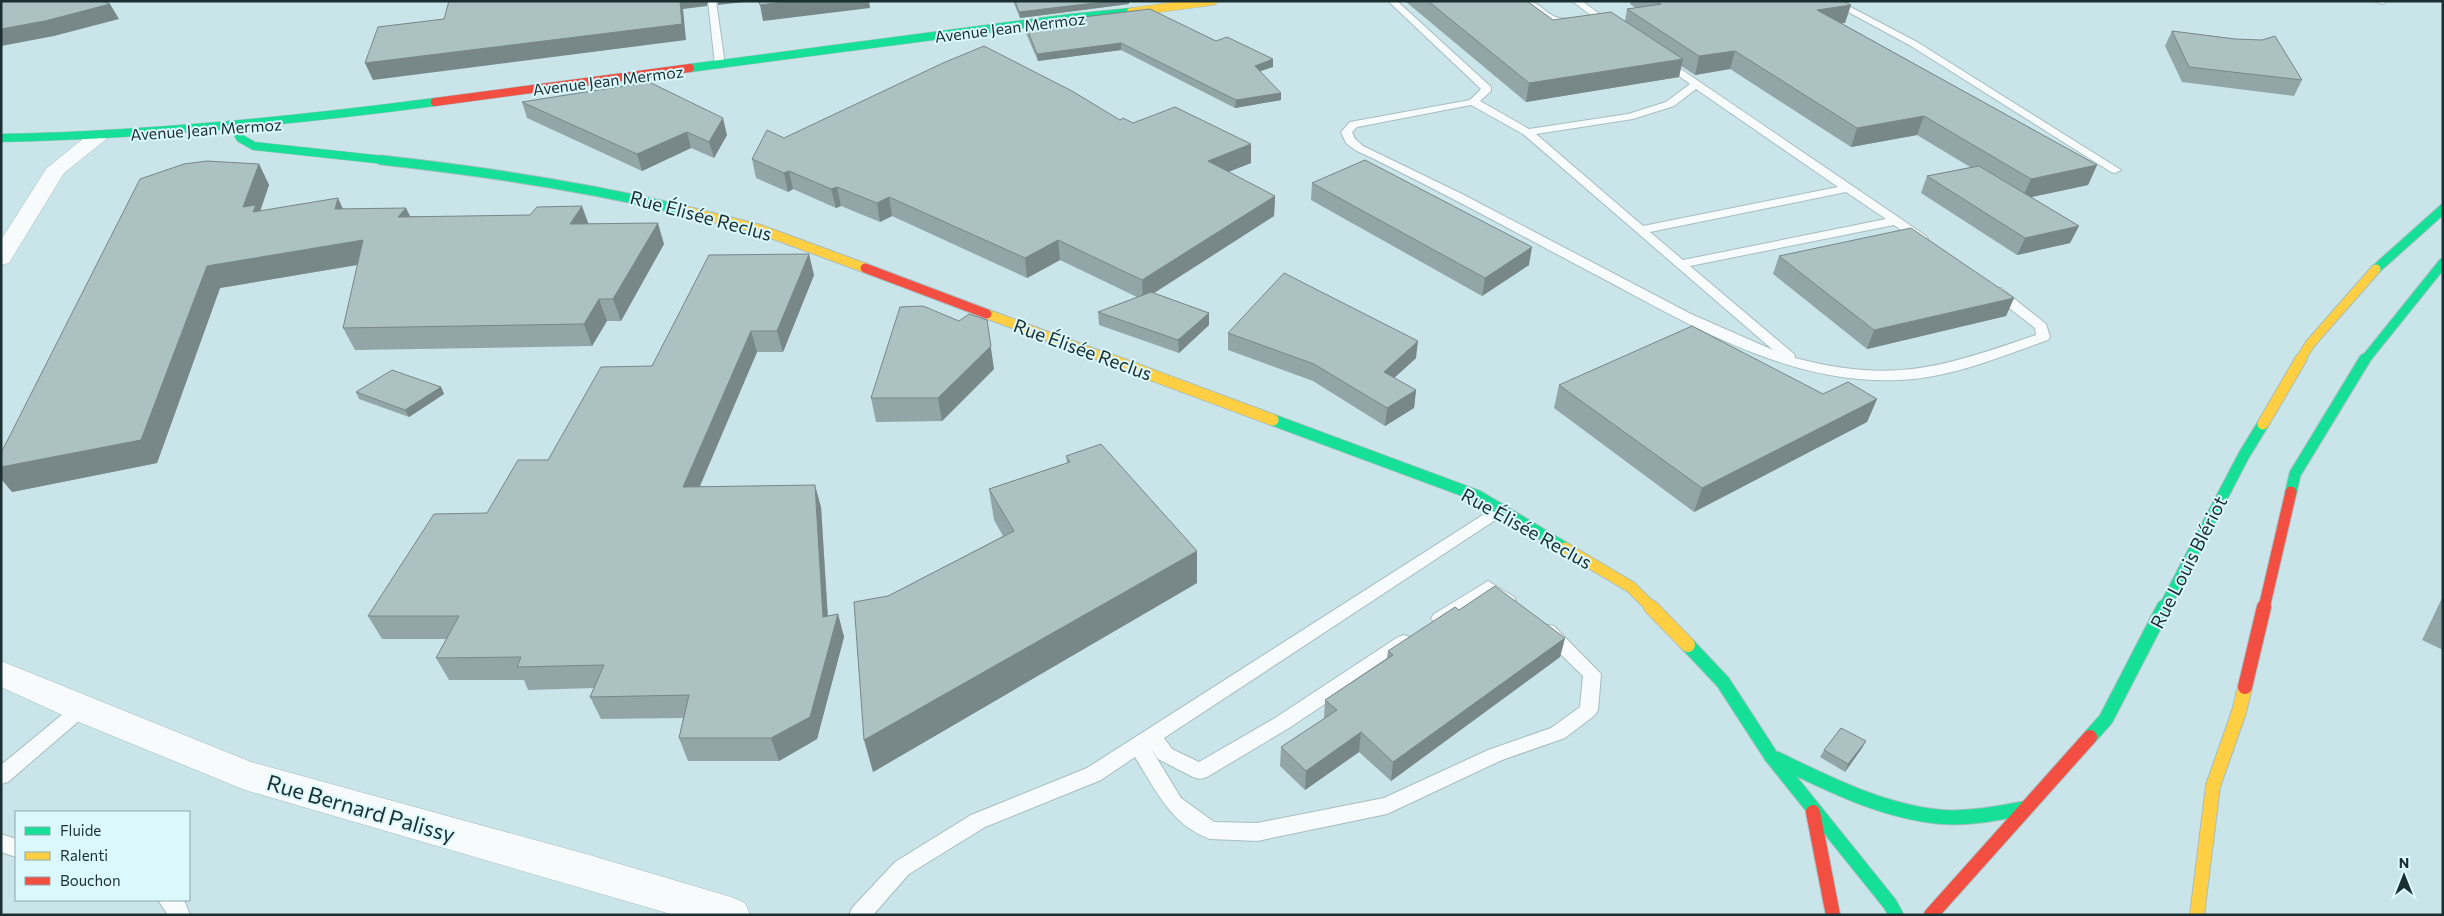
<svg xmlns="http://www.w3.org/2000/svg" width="2444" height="916" font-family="Commissioner,sans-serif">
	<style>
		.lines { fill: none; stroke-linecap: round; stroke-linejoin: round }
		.lane-casing { stroke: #a7bdc0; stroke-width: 2 }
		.street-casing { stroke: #a7bdc0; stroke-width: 1 }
		.fast-far3-casing { stroke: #a7bdc0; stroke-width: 9 }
		.fast-far2-casing { stroke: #a7bdc0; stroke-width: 11 }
		.fast-far1-casing { stroke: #a7bdc0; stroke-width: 13 }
		.fast-casing { stroke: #a7bdc0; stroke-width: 16 }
		.slow-far3-casing { stroke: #a7bdc0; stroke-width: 9 }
		.slow-far2-casing { stroke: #a7bdc0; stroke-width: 11 }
		.slow-far1-casing { stroke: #a7bdc0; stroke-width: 13 }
		.slow-casing { stroke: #a7bdc0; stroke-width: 16 }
		.jam-far3-casing { stroke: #a7bdc0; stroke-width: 9 }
		.jam-far2-casing { stroke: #a7bdc0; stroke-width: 11 }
		.jam-far1-casing { stroke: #a7bdc0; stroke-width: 13 }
		.jam-casing { stroke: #a7bdc0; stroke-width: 16 }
		.lane { fill: #f7fbfc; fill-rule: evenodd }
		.street { fill: #f7fbfc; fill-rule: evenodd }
		.fast-far3 { stroke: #16e098; stroke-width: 8 }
		.fast-far2 { stroke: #16e098; stroke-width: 9 }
		.fast-far1 { stroke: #16e098; stroke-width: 11 }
		.fast { stroke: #16e098; stroke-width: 14 }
		.slow-far3 { stroke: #ffcf43; stroke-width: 8 }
		.slow-far2 { stroke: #ffcf43; stroke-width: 9 }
		.slow-far1 { stroke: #ffcf43; stroke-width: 11 }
		.slow { stroke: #ffcf43; stroke-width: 14 }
		.jam-far3 { stroke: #f24e42; stroke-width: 8 }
		.jam-far2 { stroke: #f24e42; stroke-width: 9 }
		.jam-far1 { stroke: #f24e42; stroke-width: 11 }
		.jam { stroke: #f24e42; stroke-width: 14 }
		.wall { fill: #93a6a7 }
		.shaded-wall { fill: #788788 }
		.building { fill: #abc1c2; stroke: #788788 }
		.labels { text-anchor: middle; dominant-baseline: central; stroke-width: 4; stroke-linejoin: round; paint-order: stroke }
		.far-street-label { font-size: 16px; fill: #1b2f32; stroke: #dbf9fc }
		.street-label { font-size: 19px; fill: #1b2f32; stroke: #dbf9fc }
		.near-street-label { font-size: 22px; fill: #1b2f32; stroke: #dbf9fc }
	</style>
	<rect width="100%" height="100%" fill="#c9e5e9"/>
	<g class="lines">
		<defs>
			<path id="lane" d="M708,1H716L725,65L720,68L715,65Z
				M1388,1H1397L1491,87V91L1480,101L1529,129L1628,114L1666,102L1690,84L1658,61L1666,59L1926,236L1928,239L1926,242H1918L1894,225L1690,266L1794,354L1795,358C1895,384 1942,367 2036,335L2035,328L1991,294L1990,291L1991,288H2001L2046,324L2050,337L2048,340C1999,357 1951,378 1899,380C1790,385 1692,326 1600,277C1518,234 1438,189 1355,150L1346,143L1341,132L1350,122L1470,100L1481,89ZM1696,89L1838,187L1643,226L1536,134L1633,119L1674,106ZM1471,105L1523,134L1773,350L1691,314L1462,194L1363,146L1355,139L1352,132L1357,127ZM1846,192L1886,219L1683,260L1650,232Z
				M1523,1C1541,1 1544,14 1559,18C1566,20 1573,17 1579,22C1564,34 1534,12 1523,1Z
				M1572,1H1582L1616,26L1608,28Z
				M1828,1H1839L1917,42L2121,170L2115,173L2111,172L1911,46Z
				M2374,1H2387L2383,4Z
				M1500,504L1506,505L1508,509L1506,513L1164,738L1172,749L1199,762L1275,718L1398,637L1404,635L1410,637L1413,642L1410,647L1289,728L1207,777L1200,779L1193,777L1158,759L1150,747L1181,798L1214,822L1257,823L1384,798L1488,750L1551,728L1580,707L1583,676L1542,636L1539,631L1542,626L1548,625L1554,626L1601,674L1598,710L1595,715L1565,738L1502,760L1387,814L1257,841L1210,839C1171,825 1155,789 1135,757L1101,780L985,827L909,874L873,915H849L852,908L895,862L971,815L1087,768Z
				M1488,581L1514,597L1516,601L1514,605C1503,609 1496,601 1488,595L1446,622L1440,624L1434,622L1431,618L1434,614Z
				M81,702L87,704L90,709L87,714L8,782L1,784V765L75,704Z
				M1,834L16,839V857L1,852Z
				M158,900H184L190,915H168Z"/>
			<path id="street" d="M97,131L104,133L107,137L104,141L64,173L12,258L9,263L1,265V240L46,169L90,133Z
				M1,661L251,762L586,854L731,897L745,903L750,915H674L245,790L69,718L1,687Z"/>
			<path id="fast-far3" d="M690,68L1070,18L1131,12
				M235,128L240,138L254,146L393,161
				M1,138C147,135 291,121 435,102"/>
			<path id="fast-far2" d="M381,160C482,171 581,186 679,209
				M2376,269L2443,209
				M2365,360L2443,263"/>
			<path id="fast-far1" d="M1273,420L1478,496L1565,548
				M2291,492L2295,474L2365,359
				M2164,608L2244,455L2263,424"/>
			<path id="fast" d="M1688,645L1723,682L1771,756L1890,904L1896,915
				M2090,737L2106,719L2164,607
				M1777,759C1829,784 1883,812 1942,817C1970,819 1999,813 2026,808"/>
			<path id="slow-far3" d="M1131,12L1213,1"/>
			<path id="slow-far2" d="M679,209L759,229L865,268
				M987,314L1112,360
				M2300,360L2310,344L2376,269"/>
			<path id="slow-far1" d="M1109,359L1273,420
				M2263,424L2301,359
				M1565,548L1631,587L1652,608"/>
			<path id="slow" d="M1651,607L1688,645
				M2197,915L2213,786L2239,712L2245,687"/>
			<path id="jam-far3" d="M435,102L690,68"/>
			<path id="jam-far2" d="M865,268L987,314"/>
			<path id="jam-far1" d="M2264,608L2291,492"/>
			<path id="jam" d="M2245,687L2264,607
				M1813,812L1833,915
				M1931,915L2090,737"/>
		</defs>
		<!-- lane casing -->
		<use href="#lane" class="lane-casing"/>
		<!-- street casing -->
		<use href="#street" class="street-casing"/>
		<!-- fast-far3 casing -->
		<use href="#fast-far3" class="fast-far3-casing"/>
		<!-- fast-far2 casing -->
		<use href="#fast-far2" class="fast-far2-casing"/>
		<!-- fast-far1 casing -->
		<use href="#fast-far1" class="fast-far1-casing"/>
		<!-- fast casing -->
		<use href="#fast" class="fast-casing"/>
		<!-- slow-far3 casing -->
		<use href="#slow-far3" class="slow-far3-casing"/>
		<!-- slow-far2 casing -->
		<use href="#slow-far2" class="slow-far2-casing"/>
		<!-- slow-far1 casing -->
		<use href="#slow-far1" class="slow-far1-casing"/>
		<!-- slow casing -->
		<use href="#slow" class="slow-casing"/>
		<!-- jam-far3 casing -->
		<use href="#jam-far3" class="jam-far3-casing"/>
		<!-- jam-far2 casing -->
		<use href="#jam-far2" class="jam-far2-casing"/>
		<!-- jam-far1 casing -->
		<use href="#jam-far1" class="jam-far1-casing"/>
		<!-- jam casing -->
		<use href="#jam" class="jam-casing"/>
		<!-- lane -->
		<use href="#lane" class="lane"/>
		<!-- street -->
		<use href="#street" class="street"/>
		<!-- fast-far3 -->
		<use href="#fast-far3" class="fast-far3"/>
		<!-- fast-far2 -->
		<use href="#fast-far2" class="fast-far2"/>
		<!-- fast-far1 -->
		<use href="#fast-far1" class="fast-far1"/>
		<!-- fast -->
		<use href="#fast" class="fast"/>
		<!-- slow-far3 -->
		<use href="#slow-far3" class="slow-far3"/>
		<!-- slow-far2 -->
		<use href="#slow-far2" class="slow-far2"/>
		<!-- slow-far1 -->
		<use href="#slow-far1" class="slow-far1"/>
		<!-- slow -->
		<use href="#slow" class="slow"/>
		<!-- jam-far3 -->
		<use href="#jam-far3" class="jam-far3"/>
		<!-- jam-far2 -->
		<use href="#jam-far2" class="jam-far2"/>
		<!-- jam-far1 -->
		<use href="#jam-far1" class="jam-far1"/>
		<!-- jam -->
		<use href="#jam" class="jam"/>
	</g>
	<!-- wall -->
	<path class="wall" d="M1013,1H1129V4L1020,18Z
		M1405,1H1527L1553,20L1625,21L1627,9L1636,8L1630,4L1631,1H1843L1845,23H1841L2097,165L2088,185L2031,197L2079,226L2070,243L2017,255L1921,193L1927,176L1970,167L1917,135L1851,147L1730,69L1695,75L1681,66L1679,77L1526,102Z
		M1025,24L1216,41L1273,67L1260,71L1281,100L1235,108L1121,50L1038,61L1025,31Z
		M2172,31L2302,80L2294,96L2182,82L2165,46Z
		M522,102L727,135L714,158L691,148L642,171L527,118Z
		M1120,120L1133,123L1251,144V163L1228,172L1275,196L1274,216L1154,293L1209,313V325L1179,353L1099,325L1098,312L1137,297L1060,260L1027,278L892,216L880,222L841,206L836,208L793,189L788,192L756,178L752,159L784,138Z
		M259,164L269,185L260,211L406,208L410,216L588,224L664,244L621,321H607L592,346L355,350L343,328L358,265L220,288L157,463L12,492Z
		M1312,183L1529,265L1482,296L1311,200Z
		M1779,256L2014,298L2006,316L1867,349L1773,274Z
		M814,275L783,352H757L700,486L821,507L828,616L838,614L844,637L817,739L779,761H688L679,738L683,718L601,719L590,697L594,688L528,690L524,680H449L436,658L446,639H382L368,616L548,460L652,366Z
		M1228,333L1416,358L1394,378L1416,390L1414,408L1385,426L1313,381L1228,350Z
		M994,369L942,421L876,422L871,398Z
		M1559,385L1823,394L1877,399L1867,422L1694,512L1554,408Z
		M441,387L444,394L409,417L359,399L356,392Z
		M1066,456L1197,583L873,772L888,596L1003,536L994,520L989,489L1067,463Z
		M2443,596V650L2422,640Z
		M1459,610L1565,638L1560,657L1391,781L1359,752L1305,790L1280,766L1281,747L1324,719L1325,700L1387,658L1388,651Z
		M1866,741L1862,748L1845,772L1820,757L1824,750Z"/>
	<!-- shaded-wall -->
	<path class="shaded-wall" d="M680,1H708L707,6L683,9L686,40L373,80L365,63Z
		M718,1H753L718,5Z
		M791,1H869L870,8L763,21L760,5Z
		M1111,1H1129V4L1020,18L1019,12Z
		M110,4L119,19L54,36L1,46V29Z
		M1851,5L1845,23L1812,28L1817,10Z
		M1121,43V50L1038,61L1037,54Z
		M1735,51L1730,69L1695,75L1699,56Z
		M1273,59V67L1255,73V66Z
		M1683,59L1679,77L1526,102L1529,83Z
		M1281,93V100L1235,108L1236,100Z
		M1924,116L1917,135L1851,147L1857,128Z
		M723,118L727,135L714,158L709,142Z
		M687,132L691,148L642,171L637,154Z
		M1251,144V163L1208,180V161Z
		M259,164L269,185L254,229L243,207Z
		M2097,165L2088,185L2022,199L2031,179Z
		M789,171L793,189L788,192L784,173Z
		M837,187L841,206L836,208L831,189Z
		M1275,196L1274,216L1143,300L1142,280Z
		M889,197L892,216L880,222L877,203Z
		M338,198L348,220L335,209Z
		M582,206L590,228L570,224Z
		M406,208L416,230L398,217Z
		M658,223L664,244L621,321L613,299Z
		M2079,226L2070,243L2017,255L2025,238Z
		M363,240L373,262L220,288L157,463L12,492L1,479V467L207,266Z
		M1058,240L1060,260L1027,278L1025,258Z
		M1532,247L1529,265L1482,296L1485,278Z
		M809,254L814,275L783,352L777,331Z
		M2014,298L2006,316L1867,349L1874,330Z
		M599,299L607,321L592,346L584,324Z
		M1209,313V325L1179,353L1178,340Z
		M987,320L994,369L942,421L938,398Z
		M751,331L757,352L690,509L683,487Z
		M1418,341L1416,358L1382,389L1384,372Z
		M441,387L444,394L409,417L405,410Z
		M1416,390L1414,408L1385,426L1387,408Z
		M1877,399L1867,422L1694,512L1702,488Z
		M815,485L821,507L829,640L823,617Z
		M1197,551V583L873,772L864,740Z
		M838,614L844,637L817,739L779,761L771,738Z
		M1565,638L1560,657L1391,781L1393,762Z
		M1361,732L1359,752L1305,790L1306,771Z
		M1866,741L1862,748L1845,772L1848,764Z"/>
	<!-- building -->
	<path class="building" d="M1,1H103L110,4L45,21L1,29Z
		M449,1H680L682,24L365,63L378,27L444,19Z
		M759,1H791L760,5Z
		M1015,1H1111L1019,12Z
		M1428,1H1527L1553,20L1611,12L1683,59L1529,83Z
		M1656,1H1843L1851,5L1817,10L2097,165L2031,179L1924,116L1857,128L1735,51L1699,56L1627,9L1661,4Z
		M1150,9L1216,41L1227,37L1273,59L1255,66L1281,93L1236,100L1121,43L1037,54L1025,24Z
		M2172,31L2235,39L2262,40L2275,36L2302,80L2189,67Z
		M984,46L1072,91L1120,120L1123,118L1133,123L1175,107L1251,144L1208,161L1275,196L1142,280L1058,240L1025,258L889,197L877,203L837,187L831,189L789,171L784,173L752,159L767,130L784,138L943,63Z
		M649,82L723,118L709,142L687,132L637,154L522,102Z
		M1365,160L1532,247L1485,278L1312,183Z
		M207,161L259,164L243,207L256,205L253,212L338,198L335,209L406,208L398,217L530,215L537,207L582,206L570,224L658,223L613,299H599L584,324L343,328L363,240L207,266L141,440L1,467V453L140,179L184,164Z
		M1979,166L2079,226L2025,238L1927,176Z
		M1911,228L2014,298L1874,330L1779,256Z
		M809,254L777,331H751L683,487L815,485L823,617L838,614L810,717L771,738H679L689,695L590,697L604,665L517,667L521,657L436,658L459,616H368L434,514L487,513L518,460H548L601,367L652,366L709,255Z
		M1284,273L1418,341L1384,372L1416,390L1387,408L1314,364L1228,333Z
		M1151,292L1209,313L1178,340L1098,312Z
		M923,306L959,321L969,314L987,320L991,346L938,398H871L900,307Z
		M1692,326L1823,394L1848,382L1877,399L1702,488L1559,385Z
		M392,370L441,387L405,410L356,392Z
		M1101,444L1197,551L864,740L854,602L888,596L1014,531L989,489L1070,462L1066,456Z
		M1495,586L1565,638L1393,762L1361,732L1306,771L1281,747L1337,710L1325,700L1393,655L1388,651L1455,607L1459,610Z
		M1841,728L1866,741L1848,764L1824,750Z"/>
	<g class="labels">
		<!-- far-street labels -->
		<g class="far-street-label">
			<text transform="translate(1010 27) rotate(-7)">Avenue Jean Mermoz</text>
			<text transform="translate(608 80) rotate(-7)">Avenue Jean Mermoz</text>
			<text transform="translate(206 129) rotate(-4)">Avenue Jean Mermoz</text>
		</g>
		<!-- street labels -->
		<g class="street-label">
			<text transform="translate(701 215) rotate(15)">Rue Élisée Reclus</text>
			<text transform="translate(1083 349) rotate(20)">Rue Élisée Reclus</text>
			<text transform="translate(1527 528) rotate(29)">Rue Élisée Reclus</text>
			<text transform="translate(2188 562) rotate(-63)">Rue Louis Blériot</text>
		</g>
		<!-- near-street labels -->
		<g class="near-street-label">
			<text transform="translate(361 808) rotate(16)">Rue Bernard Palissy</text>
		</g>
	</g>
	<!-- border -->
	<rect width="2444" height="916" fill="none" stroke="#1b2f32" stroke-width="5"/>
	<!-- legend -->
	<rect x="15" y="811" width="175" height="90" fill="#dbf9fc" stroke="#8ea8ab"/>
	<rect x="25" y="827" width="25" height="8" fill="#16e098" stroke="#8ea8ab"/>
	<text x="60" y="836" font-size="15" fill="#1b2f32">Fluide</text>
	<rect x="25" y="852" width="25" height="8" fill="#ffcf43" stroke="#8ea8ab"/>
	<text x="60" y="861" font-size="15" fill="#1b2f32">Ralenti</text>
	<rect x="25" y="877" width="25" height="8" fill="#f24e42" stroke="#8ea8ab"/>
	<text x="60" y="886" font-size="15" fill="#1b2f32">Bouchon</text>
	<!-- north arrow -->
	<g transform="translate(2404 876)" stroke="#dbf9fc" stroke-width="4" paint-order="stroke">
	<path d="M0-4L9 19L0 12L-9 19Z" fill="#1b2f32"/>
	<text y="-8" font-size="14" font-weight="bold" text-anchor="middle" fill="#1b2f32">N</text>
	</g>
</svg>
